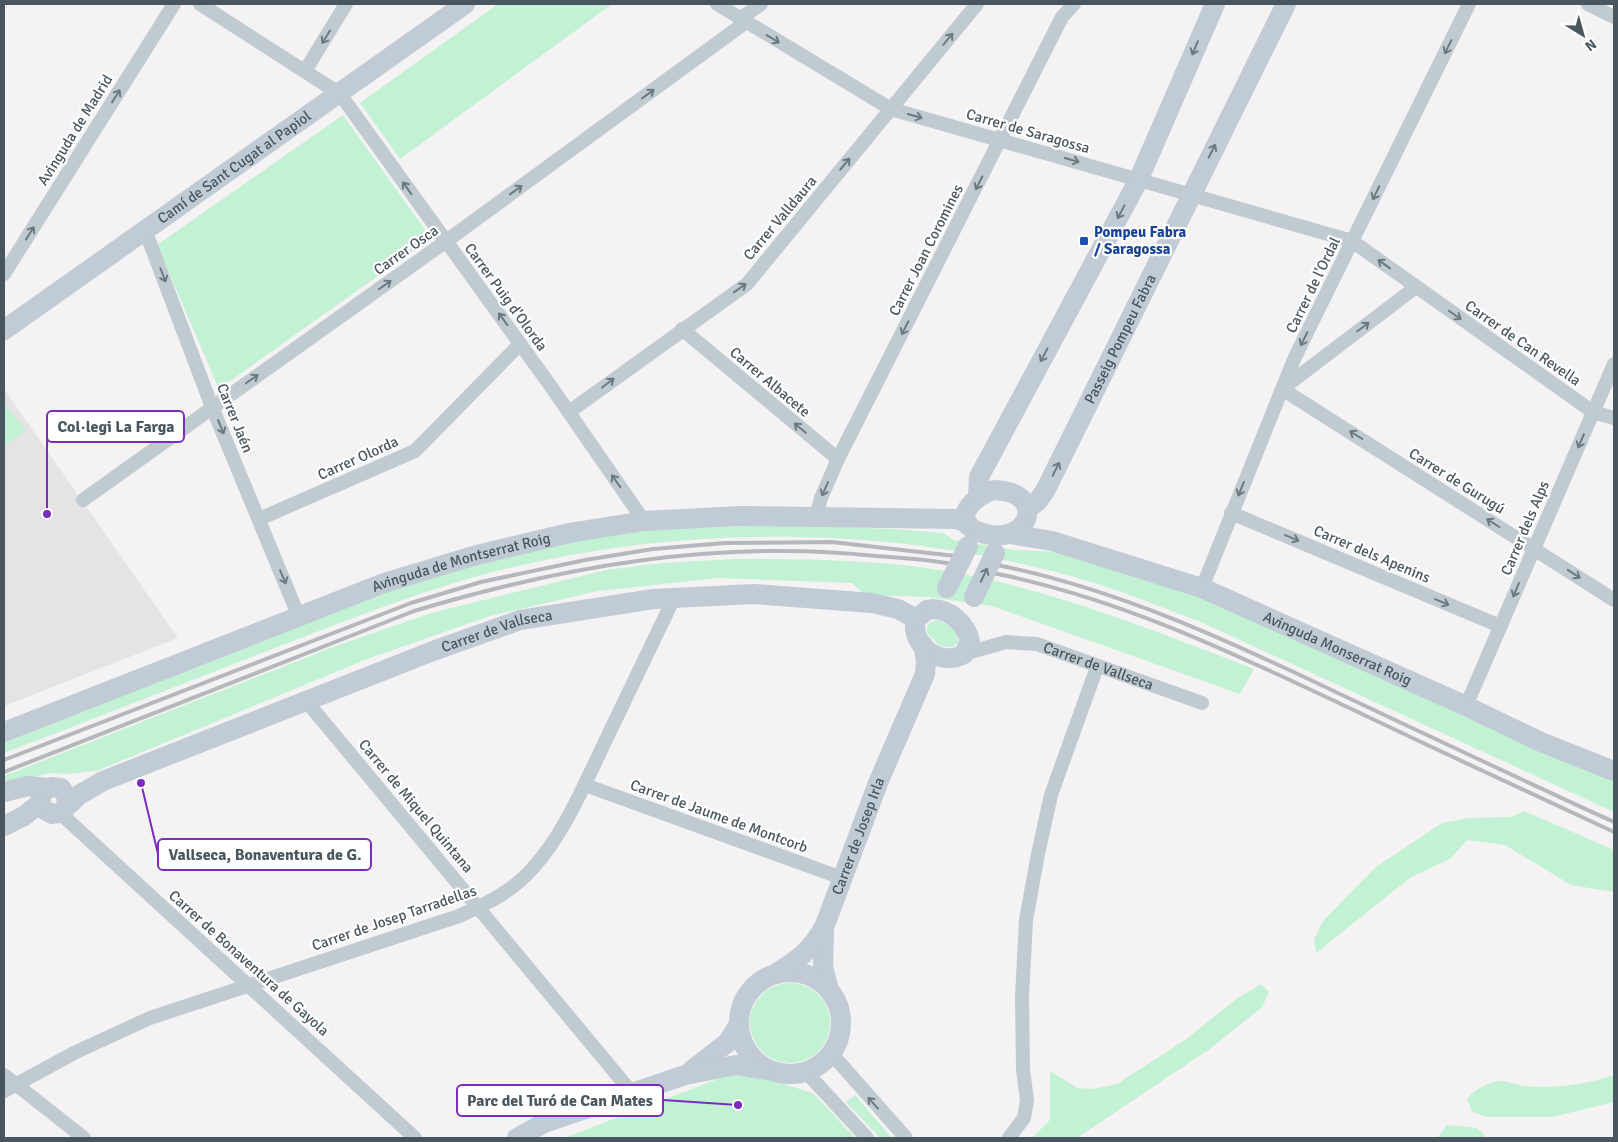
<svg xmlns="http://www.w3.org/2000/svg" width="1618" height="1142" font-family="Signika,sans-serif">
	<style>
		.education { fill: #e5e3e4 }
		.green { fill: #c2f1d3 }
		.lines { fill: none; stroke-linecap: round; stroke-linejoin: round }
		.street { stroke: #c0cad1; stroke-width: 14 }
		.secondary { stroke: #c0cbd6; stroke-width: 20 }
		.rail { stroke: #b4b8bc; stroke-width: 4 }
		.secondary-bridge { stroke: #c0cbd6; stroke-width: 20 }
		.oneway { stroke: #6d7982 }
		.oneway2 { stroke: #6d7983 }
		.transit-dot { fill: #1a4fb4; stroke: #fff; stroke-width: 2 }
		.labels { text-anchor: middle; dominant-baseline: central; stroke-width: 4.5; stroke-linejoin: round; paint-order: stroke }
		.street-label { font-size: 15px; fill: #495660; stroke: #fff }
		.transit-label { font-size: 15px; font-weight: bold; fill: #164399; stroke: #fff; text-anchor: start }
		.leader { fill: none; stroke: #7b2cbf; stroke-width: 2 }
		.callout-dot { fill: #7b2cbf; stroke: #fff; stroke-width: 2 }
		.callout { fill: #fff; stroke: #7b2cbf; stroke-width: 2 }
		.callout-label { font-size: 16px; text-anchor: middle; font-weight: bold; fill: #495660 }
	</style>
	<rect width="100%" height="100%" fill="#f4f2f2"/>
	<!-- education -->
	<path class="education" d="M4,389L178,638L4,706Z"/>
	<!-- green -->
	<path class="green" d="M498,4H612L400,159L360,103Z
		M343,115L431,238L219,389L157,245Z
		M4,403L26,430L4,447Z
		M774,525L893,529L943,533L954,540L1014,550L1060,552L1154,577L1614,779V812L1201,622C1158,606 1115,588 1071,576C879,523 669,524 478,576C407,596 340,623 272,649C182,684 93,719 4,753V739L414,581L541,545L629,531Z
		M734,559C821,559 909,560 995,581C1084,602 1168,636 1254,669L1240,694L992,606L929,597L876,595L862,592L852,583L718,578L598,591L490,616L367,659L99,770L69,774L50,773L4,784V776L336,646L431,613L606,570L662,563Z
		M938,620C948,625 959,630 958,643L953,647L940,646L927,633C925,624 931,621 938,620Z
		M1524,811L1614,850V892L1571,885L1505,845L1467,840L1450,859L1411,877L1316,953L1314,940L1323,921L1376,867L1442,823L1469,818L1511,817Z
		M750 1023a40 40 0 1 1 80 0a40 40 0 1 1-80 0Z
		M1261,984L1269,992L1262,1007L1211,1048L1077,1138H1032L1050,1120V1071L1077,1088L1093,1089L1117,1084L1185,1040L1235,1000Z
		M739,1071L813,1093L855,1138H564Z
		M1611,1076H1614V1102L1552,1117H1486L1472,1111L1467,1099C1474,1090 1488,1082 1500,1081C1508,1081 1516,1085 1523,1086C1552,1089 1584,1085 1611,1076Z
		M855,1095L892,1138H880L846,1102Z
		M1447,1125L1476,1128L1484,1134L1485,1138H1437Z"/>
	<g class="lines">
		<!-- street -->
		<g class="street">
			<path d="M200,4L340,94L552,388L644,521"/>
			<path d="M717,4L891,109L1352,241L1593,412L1614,418"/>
			<path d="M1588,4L1614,17"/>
			<path d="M740,19L761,4"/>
			<path d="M305,71L346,4"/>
			<path d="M145,230L212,407L299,617"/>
			<path d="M4,274L174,4"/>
			<path d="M1416,287L1282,389L1614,600"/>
			<path d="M682,329L838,459"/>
			<path d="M569,412L747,284L977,4"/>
			<path d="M83,500L445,242L746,22"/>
			<path d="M1231,513L1500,626"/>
			<path d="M816,516L821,498L838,459L1062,17L1074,4"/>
			<path d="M259,519L415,451L520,344"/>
			<path d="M1202,588L1295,357L1469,4"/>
			<path id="s1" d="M964,654L1006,642L1037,644L1202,703"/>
			<path d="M307,702L633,1094"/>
			<path d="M1466,706L1614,364"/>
			<path d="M585,785L842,878"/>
			<path d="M60,813L415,1138"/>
			<path d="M831,1053L906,1138"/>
			<path d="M806,1072L867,1138"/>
			<path d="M4,1075L84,1138"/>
			<path d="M4,1091L76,1052L150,1018L459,916C486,904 512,892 532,869C563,835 582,790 602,748C626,698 650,648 674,598"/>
			<path d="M1009,1138L1024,1118L1027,1100L1023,1070L1022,997L1026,920L1038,854L1051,795L1097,667"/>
		</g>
		<!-- secondary -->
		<g class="secondary">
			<path id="s2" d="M4,330L465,4"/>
			<path d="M994,490C1052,492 1027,552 977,531C949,520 976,494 994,490Z"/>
			<path d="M978,496L979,477L1138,181L1215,4"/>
			<path id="s3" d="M1028,508L1037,502L1045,491L1286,4"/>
			<path id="s4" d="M1010,534L1052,541L1202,588L1466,706L1541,742L1614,771"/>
			<path d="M932,609C950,609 966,624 970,641L964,654C941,668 909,645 916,619L927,610Z"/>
			<path id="s5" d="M4,732L384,583L473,556L569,533L644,521L740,516L956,519L968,523"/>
			<path d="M4,792L28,786L48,788"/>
			<path id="s6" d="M66,807L67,797L61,788L51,787C41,791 38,799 43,809L52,814L60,813L79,795L103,781L433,651L520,620L653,599L754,594L872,603L898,609L916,619"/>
			<path d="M4,826L24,816L40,803"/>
			<path d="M824,930L823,967L829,990"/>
			<circle cx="790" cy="1023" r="51"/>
			<path id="s7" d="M775,974C799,959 811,951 825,925L878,783L925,674L926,660L923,645"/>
			<path d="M692,1070L727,1043L738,1026"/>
			<path d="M517,1138L544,1123L685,1075L736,1065L767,1070"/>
		</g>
		<!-- rail -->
		<path class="rail" d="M997,565C1118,589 1229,641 1340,694C1431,737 1522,780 1614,822
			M993,573C1118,598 1229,651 1343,705C1433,748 1523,790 1614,832
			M4,760L411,603L481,582L585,560L653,549L725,543L832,542L955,556
			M4,772L414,611C564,566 719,539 876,556C900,558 927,559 951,564"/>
		<!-- secondary-bridge -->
		<path class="secondary-bridge" d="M947,588L968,546
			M974,597L995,553"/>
	</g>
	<!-- one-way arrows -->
	<defs><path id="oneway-shaft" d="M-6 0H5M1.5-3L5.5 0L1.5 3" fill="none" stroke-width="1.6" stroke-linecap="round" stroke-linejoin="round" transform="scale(1.25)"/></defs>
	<g class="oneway">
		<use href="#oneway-shaft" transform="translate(326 37) rotate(122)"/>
		<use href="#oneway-shaft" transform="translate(773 39) rotate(31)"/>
		<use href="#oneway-shaft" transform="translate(948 39) rotate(-51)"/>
		<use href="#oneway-shaft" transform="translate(1448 47) rotate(116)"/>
		<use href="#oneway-shaft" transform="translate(648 94) rotate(-36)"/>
		<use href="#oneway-shaft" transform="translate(116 96) rotate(-58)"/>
		<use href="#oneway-shaft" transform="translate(915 116) rotate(16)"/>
		<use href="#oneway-shaft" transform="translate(1072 160) rotate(16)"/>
		<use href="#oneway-shaft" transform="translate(845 164) rotate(-50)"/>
		<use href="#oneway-shaft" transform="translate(979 183) rotate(117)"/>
		<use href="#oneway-shaft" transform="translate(407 188) rotate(-126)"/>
		<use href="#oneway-shaft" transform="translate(516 190) rotate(-36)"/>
		<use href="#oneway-shaft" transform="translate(1376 193) rotate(116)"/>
		<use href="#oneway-shaft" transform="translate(30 233) rotate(-58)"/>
		<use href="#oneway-shaft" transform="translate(1384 264) rotate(-144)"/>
		<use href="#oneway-shaft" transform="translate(163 275) rotate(69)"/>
		<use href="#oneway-shaft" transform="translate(385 285) rotate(-35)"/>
		<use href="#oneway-shaft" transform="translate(740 288) rotate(-36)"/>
		<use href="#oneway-shaft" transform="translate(1455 315) rotate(35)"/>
		<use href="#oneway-shaft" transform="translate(503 319) rotate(-126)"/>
		<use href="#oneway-shaft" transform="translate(1363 327) rotate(-37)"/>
		<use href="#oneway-shaft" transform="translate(905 328) rotate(117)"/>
		<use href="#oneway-shaft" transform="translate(1304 339) rotate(116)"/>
		<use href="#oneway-shaft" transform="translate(252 379) rotate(-35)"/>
		<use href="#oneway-shaft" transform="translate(608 383) rotate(-37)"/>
		<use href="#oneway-shaft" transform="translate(221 427) rotate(68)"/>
		<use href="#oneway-shaft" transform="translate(800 428) rotate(-140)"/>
		<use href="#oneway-shaft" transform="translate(1356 435) rotate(-148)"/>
		<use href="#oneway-shaft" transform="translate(1581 441) rotate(113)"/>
		<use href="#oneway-shaft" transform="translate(616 481) rotate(-125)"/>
		<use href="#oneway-shaft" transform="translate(825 489) rotate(114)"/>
		<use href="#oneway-shaft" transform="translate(1241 489) rotate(112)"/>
		<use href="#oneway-shaft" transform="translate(1493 523) rotate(-148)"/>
		<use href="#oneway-shaft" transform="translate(1292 538) rotate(23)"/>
		<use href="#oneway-shaft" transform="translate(1574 574) rotate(33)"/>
		<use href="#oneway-shaft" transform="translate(283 577) rotate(67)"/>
		<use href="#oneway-shaft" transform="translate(1516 590) rotate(113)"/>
		<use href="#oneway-shaft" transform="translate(1442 602) rotate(23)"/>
		<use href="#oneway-shaft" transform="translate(873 1103) rotate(-132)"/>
	</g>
	<g class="oneway2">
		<use href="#oneway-shaft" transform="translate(1195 48) rotate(113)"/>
		<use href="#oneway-shaft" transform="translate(1212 151) rotate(-63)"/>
		<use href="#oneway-shaft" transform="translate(1121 212) rotate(118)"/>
		<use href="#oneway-shaft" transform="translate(1044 355) rotate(118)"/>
		<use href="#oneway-shaft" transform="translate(1056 469) rotate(-64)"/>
		<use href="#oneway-shaft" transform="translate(984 575) rotate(-65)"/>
	</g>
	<!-- markers -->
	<rect class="transit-dot" x="1079" y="236" width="10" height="10" rx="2.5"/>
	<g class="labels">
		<!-- street labels -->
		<g class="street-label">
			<text transform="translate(75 130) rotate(-58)">Avinguda de Madrid</text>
			<text transform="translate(1028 131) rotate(16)">Carrer de Saragossa</text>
			<text stroke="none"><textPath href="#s2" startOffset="282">Camí de Sant Cugat al Papiol</textPath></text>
			<text transform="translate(780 218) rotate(-50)">Carrer Valldaura</text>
			<text transform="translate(406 250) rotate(-35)">Carrer Osca</text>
			<text transform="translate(926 250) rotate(-63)">Carrer Joan Coromines</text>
			<text transform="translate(1313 285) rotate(-64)">Carrer de l'Ordal</text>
			<text transform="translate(506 297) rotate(54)">Carrer Puig d'Olorda</text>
			<text stroke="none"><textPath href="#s3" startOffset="194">Passeig Pompeu Fabra</textPath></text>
			<text transform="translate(1523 343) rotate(35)">Carrer de Can Revella</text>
			<text transform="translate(770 382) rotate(40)">Carrer Albacete</text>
			<text transform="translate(235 418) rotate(68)">Carrer Jaén</text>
			<text transform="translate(358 458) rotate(-24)">Carrer Olorda</text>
			<text transform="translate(1457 481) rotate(32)">Carrer de Gurugú</text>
			<text transform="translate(1525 528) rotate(-67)">Carrer dels Alps</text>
			<text transform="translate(1372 554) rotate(23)">Carrer dels Apenins</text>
			<text stroke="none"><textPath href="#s5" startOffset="488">Avinguda de Montserrat Roig</textPath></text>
			<text stroke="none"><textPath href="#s6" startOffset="552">Carrer de Vallseca</textPath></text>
			<text stroke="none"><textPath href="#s4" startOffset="348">Avinguda Monserrat Roig</textPath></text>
			<text stroke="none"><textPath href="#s1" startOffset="140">Carrer de Vallseca</textPath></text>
			<text transform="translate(416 806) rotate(50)">Carrer de Miquel Quintana</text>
			<text transform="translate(719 816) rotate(20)">Carrer de Jaume de Montcorb</text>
			<text stroke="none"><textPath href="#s7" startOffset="166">Carrer de Josep Irla</textPath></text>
			<text transform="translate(394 918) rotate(-19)">Carrer de Josep Tarradellas</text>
			<text transform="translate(249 963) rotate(42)">Carrer de Bonaventura de Gayola</text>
		</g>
		<!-- transit labels -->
		<g class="transit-label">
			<text x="1094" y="232">Pompeu Fabra<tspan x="1094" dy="17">/ Saragossa</tspan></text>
		</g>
	</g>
	<!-- callouts -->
	<path class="leader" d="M47 514L47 427M141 783L158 854M738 1105L663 1100"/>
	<g class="callout-dot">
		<circle cx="47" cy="514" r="5"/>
		<circle cx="141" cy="783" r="5"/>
		<circle cx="738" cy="1105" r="5"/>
	</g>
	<g class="callout">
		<rect x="47" y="411" width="137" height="31" rx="5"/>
		<rect x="158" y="839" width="213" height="31" rx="5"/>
		<rect x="457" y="1085" width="206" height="31" rx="5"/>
	</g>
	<g class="callout-label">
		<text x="116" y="432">Col·legi La Farga</text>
		<text x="265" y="860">Vallseca, Bonaventura de G.</text>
		<text x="560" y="1106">Parc del Turó de Can Mates</text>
	</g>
	<!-- border -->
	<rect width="1618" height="1142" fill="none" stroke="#495660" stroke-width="10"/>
	<!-- north arrow -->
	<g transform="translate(1583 35) rotate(143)" stroke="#ffffff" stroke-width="4" paint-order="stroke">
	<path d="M0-4L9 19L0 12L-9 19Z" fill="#495660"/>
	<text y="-8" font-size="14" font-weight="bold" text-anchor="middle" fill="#495660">N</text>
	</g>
</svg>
